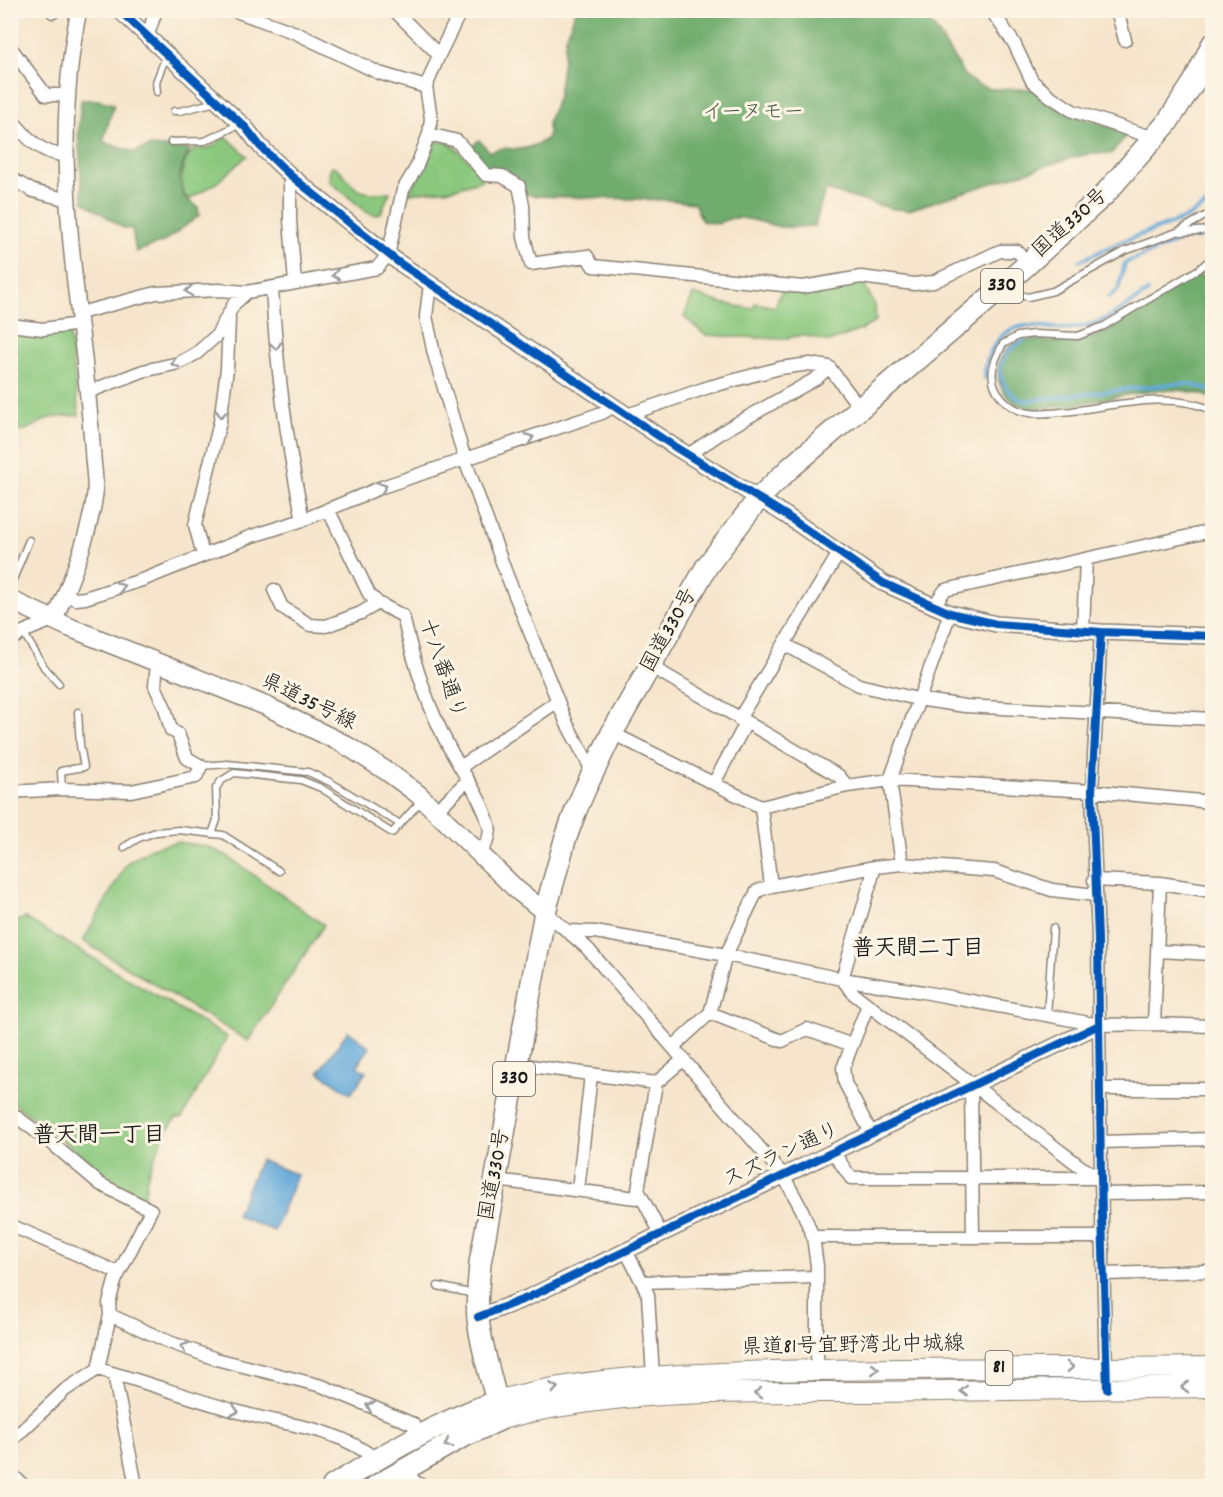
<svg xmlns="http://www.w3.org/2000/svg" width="1223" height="1497" font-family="Dekko,'Klee One',sans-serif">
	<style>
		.green { fill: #8bc87e; stroke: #54724d; stroke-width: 1.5 }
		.forest { fill: #70ac6d; stroke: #466444; stroke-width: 1.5 }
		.water { fill: #64a9da; stroke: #40627b; stroke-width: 1.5 }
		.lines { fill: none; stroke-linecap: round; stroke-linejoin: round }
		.stream { stroke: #64a9da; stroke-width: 4 }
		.service-casing { stroke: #898074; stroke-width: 9 }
		.minor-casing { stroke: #898074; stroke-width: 15 }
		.tertiary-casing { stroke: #898074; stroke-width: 18 }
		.secondary-casing { stroke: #898074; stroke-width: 21 }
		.primary-casing { stroke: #898074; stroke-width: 22 }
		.trunk-casing { stroke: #898074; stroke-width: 24 }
		.service { stroke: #fff; stroke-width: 6 }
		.minor { stroke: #fff; stroke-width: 12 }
		.tertiary { stroke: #fff; stroke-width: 15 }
		.secondary { stroke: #fff; stroke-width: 18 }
		.primary { stroke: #fff; stroke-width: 20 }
		.trunk { stroke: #fff; stroke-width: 21 }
		.cycleway-casing { stroke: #fcf5e5; stroke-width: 11 }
		.cycleway { stroke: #0057b8; stroke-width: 8 }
		.oneway { stroke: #999 }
		.labels { text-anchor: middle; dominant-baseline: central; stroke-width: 6; stroke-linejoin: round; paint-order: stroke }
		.shield { fill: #fcf5e5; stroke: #5f5d58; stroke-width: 1.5 }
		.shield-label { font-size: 20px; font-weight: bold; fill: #1c1c1c }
		.park-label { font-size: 21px; fill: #43583e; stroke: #fcf5e5 }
		.street-label { font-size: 21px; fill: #1c1c1c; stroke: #fcf5e5 }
		.neighbourhood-label { font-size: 22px; font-weight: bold; fill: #1c1c1c; stroke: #fcf5e5 }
	</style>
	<rect width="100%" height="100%" fill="#fcf5e5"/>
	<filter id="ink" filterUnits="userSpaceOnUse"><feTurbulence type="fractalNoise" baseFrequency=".0167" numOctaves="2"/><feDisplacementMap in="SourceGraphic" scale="12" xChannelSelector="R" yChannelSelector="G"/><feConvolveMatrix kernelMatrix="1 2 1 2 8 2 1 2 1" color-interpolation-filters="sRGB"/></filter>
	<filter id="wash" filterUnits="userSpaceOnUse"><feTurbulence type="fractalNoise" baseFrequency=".008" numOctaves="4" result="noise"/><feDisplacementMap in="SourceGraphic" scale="24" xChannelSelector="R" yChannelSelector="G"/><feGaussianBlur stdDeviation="1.35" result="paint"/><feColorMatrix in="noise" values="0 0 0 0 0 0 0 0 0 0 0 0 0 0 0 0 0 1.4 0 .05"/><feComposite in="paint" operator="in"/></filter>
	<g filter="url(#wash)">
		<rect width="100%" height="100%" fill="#f6e5cc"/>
		<!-- green -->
		<path class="green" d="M226,136L247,156L215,184L190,199L185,196C180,178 180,159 197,148L205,149L216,145L218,141Z
			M435,141L450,143L474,165L482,180L452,189L409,193L434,149Z
			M333,166C343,170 347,180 355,187C364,195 378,193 390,192L381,213L375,215L368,213L329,181L330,167Z
			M862,281L875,305L876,321L863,329L829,342L803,335L781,339L705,335L684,317L693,294L721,303L753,309L755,303L775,307L780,294L786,288Z
			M11,328L69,330L79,415L49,418L28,429L11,434Z
			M177,842L206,846L227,856L324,925L248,1041L83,941L127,863L151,848Z
			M25,918L227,1037L182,1118H176L164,1135L148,1173L144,1198L115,1181L11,1101V923Z"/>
		<!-- forest -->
		<path class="forest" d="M576,10L922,11L938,33L964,75L978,85L992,89H1036L1053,105L1066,112L1128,133L1111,154L1095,153L1067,159L909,210L893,209L825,190L815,226C805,226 793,228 782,227C761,224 737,210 718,224L702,221L694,203L667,200L535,196L526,194L488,172L469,149L479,140L490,152C507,145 505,150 520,149C529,149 540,143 548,138V122L558,96L566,37Z
			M81,100H99L114,104L103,142L134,152L151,146L190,149C181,168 176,176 184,197L198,207L199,216L163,242L136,252L132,229L123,228L83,201L78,133Z
			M1212,270V398C1196,392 1181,389 1163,390C1130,392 1096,402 1063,406C1052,407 1038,410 1027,408C1009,403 998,389 998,371C998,359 1006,347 1017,342C1036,335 1057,345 1076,342C1088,339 1100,334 1111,329L1198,273L1202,277Z"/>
		<!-- water -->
		<path class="water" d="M348,1031L370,1047L357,1066L366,1072L351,1094L319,1072Z
			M260,1160L297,1175L274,1231L236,1215Z"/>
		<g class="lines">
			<!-- stream -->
			<path class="stream" d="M1079,261L1121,242L1186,218L1203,207L1212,204
				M1109,297L1118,290L1125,263L1188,237L1197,238
				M1024,340C1017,345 1010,349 1005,356C993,375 1006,394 1024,401L1171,384H1191L1212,391
				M985,378C985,365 988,354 996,343C1014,319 1033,327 1059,328C1070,329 1082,327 1092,324C1112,318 1131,303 1148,292"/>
		</g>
	</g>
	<g filter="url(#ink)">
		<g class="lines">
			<defs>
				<path id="service" d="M157,92L156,82L166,56
					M174,111H180L216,102
					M171,142L205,141L240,124
					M1181,232L1212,230
					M1212,258L1199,269L1104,326L1078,336L1034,334L1018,336L1003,344C999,352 994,360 993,369C989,391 1010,411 1030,413C1043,415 1059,412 1072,411C1117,405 1169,391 1212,410
					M1006,291L1028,297L1053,291L1125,251L1177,232L1205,216L1212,214
					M10,587L29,540
					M23,632L44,667L59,684
					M201,766L227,764L308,772L330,782L400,824
					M62,789L61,771L84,767L80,745L78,712
					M212,834L217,820L216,788L221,781L234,773L301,780L321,788L392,833L421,801
					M124,847L139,838L156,832L179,830L223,835L279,871
					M1047,1015L1053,928
					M438,1286L474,1294"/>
				<path id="minor" d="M53,10V12
					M233,10L296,33L379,73L426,87
					M394,10L439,55
					M991,10L1014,43L1032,81L1050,96L1073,111L1154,138
					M1117,10L1125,40
					M147,38L156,10
					M10,47L46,95H67
					M10,117C24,135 41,155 65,155
					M429,134L457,141L486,175L502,176L519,186L523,205L524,237L531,264L587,256L593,266L803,287L861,277L914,284L933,282L1000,251H1017L1028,263
					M290,175V220L295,283
					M10,178L33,191L68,200
					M430,284L426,316L434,354L465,460L506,573L538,652L567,724L593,772
					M272,288C276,366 287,443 303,520
					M80,313L156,293L219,290L247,292
					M10,325L43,329L80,324
					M88,392L143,371L179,363L197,353L217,335L234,304L247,292L377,268L388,255L403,190L416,168L429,134L431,118L426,87L439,55L461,10
					M627,415L709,387L780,368L810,364L829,367L860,408
					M688,455L727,429L817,378L829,367
					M328,509L369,594L378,603L403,616C413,661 429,710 451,751C464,775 482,799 489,825C492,837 486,846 478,854
					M203,555L195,525L220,422L227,369L229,318
					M274,590L282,607L310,625L326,626L361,613L378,603
					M65,595L76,599L85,598L145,579L252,536L303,520L382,487L602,413L614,406
					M933,607L945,590L1212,531
					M1083,630L1086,559
					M1101,632L1092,791L1098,939L1101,1178L1106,1375
					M10,640L23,632L55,619
					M784,644L859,685L917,699L965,706L1212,719
					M650,666L839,776L847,786
					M739,719L839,553
					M612,733L761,807L847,786L890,780L1092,791L1212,802
					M462,766L558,701
					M714,783L746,723
					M10,792L62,789L131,791L196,777L201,766L187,758L178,734L171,730L165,708L155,686L157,662
					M761,807L771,886
					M436,811L468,780
					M902,864L890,780L950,613
					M1094,880L1160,883L1212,891
					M545,912L587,948L783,1175L802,1210L813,1237L817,1266V1375
					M568,931L595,932L726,955L842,979L923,992L1099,1025L1154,1024L1212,1026
					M1158,951L1212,954
					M842,979L875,867L902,864L994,871L1052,890L1095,895
					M842,979L854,994L1081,1167L1101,1178
					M710,1013L782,1041L807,1029L852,1045L868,1005
					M1154,1024L1160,883
					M852,1045L843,1068L845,1083L871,1133
					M673,1047L710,1013L726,955L757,891L771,886L875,867
					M516,1064L656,1083L684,1059
					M656,1083L638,1190L661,1234
					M971,1085L973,1237
					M1100,1089H1212
					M10,1112L49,1141L100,1184L151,1210L115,1281L109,1303L110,1315L98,1369L65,1390L10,1442
					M1100,1142L1212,1139
					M833,1152L851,1178H1097
					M496,1180L636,1198L641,1196
					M578,1190L591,1075
					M1102,1194L1212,1192
					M10,1225L119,1273
					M813,1237H1103
					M626,1251L642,1282L817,1277
					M1104,1274L1212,1271
					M642,1282L648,1295L653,1377
					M110,1315L169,1342L216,1359L322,1386L413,1424L418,1434
					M98,1369C146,1382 192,1399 239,1412C289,1427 332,1425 376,1459
					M114,1374L136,1486
					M404,1469L415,1482L424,1486
					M10,1473L24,1486"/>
				<path id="tertiary" d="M119,10L246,128L260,146L290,175L398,262L675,447L787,516L883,583L950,613L996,624L1101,632L1212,636
					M55,619C71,579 89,538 95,494C96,483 94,470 93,458C91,422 87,386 83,349C69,237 55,123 79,10
					M478,1317L527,1298L1099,1025"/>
				<path id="secondary" d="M10,600L71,628L266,706L344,744L388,772L418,794L517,890L545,912"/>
				<path id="primary" d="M497,1401C586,1376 680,1375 772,1371C919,1367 1066,1369 1212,1367
					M501,1419C621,1388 749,1392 872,1392C985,1391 1099,1388 1212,1387"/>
				<path id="trunk" d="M333,1486C389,1451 435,1424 497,1401
					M376,1486L460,1438L501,1419C494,1386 482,1353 478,1319C476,1300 479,1281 480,1263L545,912L565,840L576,810L586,787L612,733L707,566L759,498L790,468L1000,289L1104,195L1167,123L1194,82L1212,45"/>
			</defs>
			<!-- service casing -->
			<use href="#service" class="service-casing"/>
			<!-- minor casing -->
			<use href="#minor" class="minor-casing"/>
			<!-- tertiary casing -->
			<use href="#tertiary" class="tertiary-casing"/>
			<!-- secondary casing -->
			<use href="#secondary" class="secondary-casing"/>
			<!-- primary casing -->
			<use href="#primary" class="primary-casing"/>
			<!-- trunk casing -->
			<use href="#trunk" class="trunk-casing"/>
			<!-- service -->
			<use href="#service" class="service"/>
			<!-- minor -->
			<use href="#minor" class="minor"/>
			<!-- tertiary -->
			<use href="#tertiary" class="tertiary"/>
			<!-- secondary -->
			<use href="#secondary" class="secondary"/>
			<!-- primary -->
			<use href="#primary" class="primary"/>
			<!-- trunk -->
			<use href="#trunk" class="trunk"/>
			<defs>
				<path id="cycleway" d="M119,10L246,128L260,146L290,175L398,262L675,447L787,516L883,583L950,613L996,624L1101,632L1212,636
					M1101,632L1092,791L1098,939L1101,1178L1107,1389
					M478,1317L527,1298L1099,1025"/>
			</defs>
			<!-- cycleway casing -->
			<use href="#cycleway" class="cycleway-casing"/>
			<!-- cycleway -->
			<use href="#cycleway" class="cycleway"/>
		</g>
		<!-- one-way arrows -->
		<defs><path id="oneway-chevron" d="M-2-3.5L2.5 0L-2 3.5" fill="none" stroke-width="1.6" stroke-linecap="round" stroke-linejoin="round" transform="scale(1.5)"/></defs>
		<g class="oneway">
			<use href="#oneway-chevron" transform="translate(336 275) rotate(169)"/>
			<use href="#oneway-chevron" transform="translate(189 291) rotate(178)"/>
			<use href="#oneway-chevron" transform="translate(276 346) rotate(84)"/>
			<use href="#oneway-chevron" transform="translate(175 363) rotate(162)"/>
			<use href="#oneway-chevron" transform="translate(221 414) rotate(98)"/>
			<use href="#oneway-chevron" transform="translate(530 438) rotate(-19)"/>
			<use href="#oneway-chevron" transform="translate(383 487) rotate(-21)"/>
			<use href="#oneway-chevron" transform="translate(121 587) rotate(-17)"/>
			<use href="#oneway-chevron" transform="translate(184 1347) rotate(-160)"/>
			<use href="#oneway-chevron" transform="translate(1070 1367) rotate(-1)"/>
			<use href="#oneway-chevron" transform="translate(875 1369) rotate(-1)"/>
			<use href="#oneway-chevron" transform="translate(1185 1387) rotate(179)"/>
			<use href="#oneway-chevron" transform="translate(554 1388) rotate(-9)"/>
			<use href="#oneway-chevron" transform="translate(964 1391) rotate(179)"/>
			<use href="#oneway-chevron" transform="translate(758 1393) rotate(179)"/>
			<use href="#oneway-chevron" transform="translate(370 1406) rotate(-157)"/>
			<use href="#oneway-chevron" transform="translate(235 1411) rotate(16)"/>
			<use href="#oneway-chevron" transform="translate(448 1444) rotate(151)"/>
		</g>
	</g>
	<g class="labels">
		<!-- shield labels -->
		<g class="shield">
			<rect x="981" y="269" width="42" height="34" rx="4.5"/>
			<rect x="493" y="1062" width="42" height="34" rx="4.5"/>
			<rect x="985.5" y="1351" width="27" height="34" rx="4.5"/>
		</g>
		<g class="shield-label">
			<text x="1002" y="286">330</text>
			<text x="514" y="1079">330</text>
			<text x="999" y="1368">81</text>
		</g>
		<!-- park labels -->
		<g class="park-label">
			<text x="753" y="114">イーヌモー</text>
		</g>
		<!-- street labels -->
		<g class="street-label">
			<text transform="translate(1071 224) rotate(-42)">国道330号</text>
			<text transform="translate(670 631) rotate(-61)">国道330号</text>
			<text transform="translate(441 669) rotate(71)">十八番通り</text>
			<text transform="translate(308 703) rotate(26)">県道35号線</text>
			<text transform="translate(782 1156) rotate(-25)">スズラン通り</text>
			<text transform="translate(496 1175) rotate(-80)">国道330号</text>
			<text transform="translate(853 1347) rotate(-1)">県道81号宜野湾北中城線</text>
		</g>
		<!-- neighbourhood labels -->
		<g class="neighbourhood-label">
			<text x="918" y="949">普天間二丁目</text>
			<text x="99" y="1136">普天間一丁目</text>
		</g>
	</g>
	<!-- margin -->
	<rect width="1223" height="1497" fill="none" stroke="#fcf5e5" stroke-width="36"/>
</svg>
